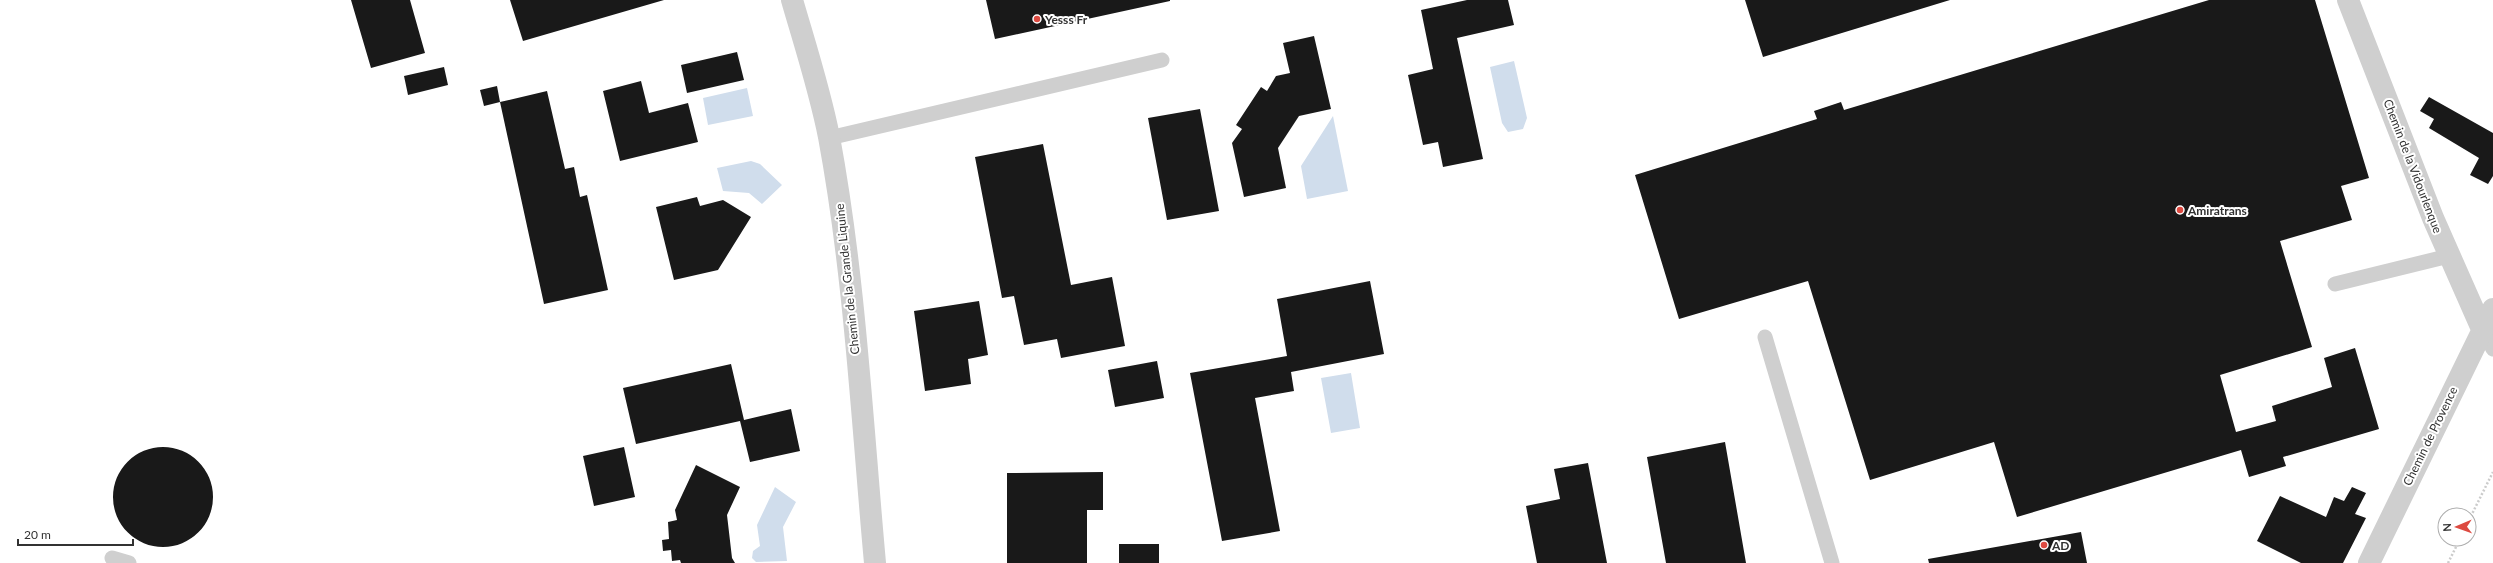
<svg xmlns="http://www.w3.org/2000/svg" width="2493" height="563" font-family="Lato,sans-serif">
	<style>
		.water { fill: #d0ddec }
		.building { fill: #191919 }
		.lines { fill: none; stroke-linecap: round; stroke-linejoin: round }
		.path { stroke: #ccc; stroke-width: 2.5; stroke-dasharray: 2 2; stroke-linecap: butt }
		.service { stroke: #cfcfcf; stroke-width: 15 }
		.minor { stroke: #cfcfcf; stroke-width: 22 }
		.poi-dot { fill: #dd4a41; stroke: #fff; stroke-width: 1.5 }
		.labels { text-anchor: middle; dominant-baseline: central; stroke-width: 4; stroke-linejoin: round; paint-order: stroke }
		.poi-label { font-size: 12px; font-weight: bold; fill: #323232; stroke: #fff; text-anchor: start }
		.street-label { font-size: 12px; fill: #323232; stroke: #fff }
	</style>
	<rect width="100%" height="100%" fill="#fff"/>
	<!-- water -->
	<path class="water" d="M1514,61L1527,118L1523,129L1508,132L1502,123L1490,67Z
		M747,88L753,116L708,125L703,98Z
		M1333,116L1348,191L1307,199L1301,166Z
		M751,161L760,164L782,185L762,204L749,193L723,191L717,168Z
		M1351,373L1360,428L1331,433L1321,378Z
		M775,487L796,502L783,527L787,561L756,562L752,558L753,551L760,546L757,525Z"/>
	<!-- building -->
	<path class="building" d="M351,0H410L425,53L371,68Z
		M510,0H664L523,41Z
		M986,0H1170V1L995,39Z
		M1467,0H1508L1514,25L1457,38L1483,159L1443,167L1438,142L1423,145L1408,75L1433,69L1421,10Z
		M1745,0H1950L1763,57Z
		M2209,0H2315L2369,178L2341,186L2352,220L2280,241L2312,347L2220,375L2236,432L2276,421L2272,406L2332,387L2324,358L2355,348L2379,429L2283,457L2286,466L2249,477L2241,450L2017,517L1994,442L1870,480L1808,281L1679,319L1635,175L1817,119L1814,111L1841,102L1844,110Z
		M1314,36L1331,109L1299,116L1278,148L1286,188L1244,197L1232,143L1242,129L1236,125L1261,87L1267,91L1276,76L1290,73L1283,43Z
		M737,52L744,80L687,93L681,65Z
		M444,67L448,85L408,95L404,76Z
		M641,81L649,113L688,103L698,142L620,161L603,91Z
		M497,86L500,102L484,106L480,90Z
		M547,91L565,169L574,167L580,197L587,195L608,290L544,304L500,102Z
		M2429,97L2493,133V176L2488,184L2470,175L2479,158L2429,128L2434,119L2420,111Z
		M1200,109L1219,211L1167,220L1148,118Z
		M1043,144L1071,285L1112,277L1125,346L1061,358L1057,339L1024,345L1014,296L1002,298L975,157Z
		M697,197L700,206L723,200L751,217L718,270L674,280L656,207Z
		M1370,281L1384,354L1291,372L1294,391L1255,398L1280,531L1222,541L1190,373L1287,356L1277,299Z
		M979,301L988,355L968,359L971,384L925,391L914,311Z
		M1157,361L1164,398L1115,407L1108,370Z
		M731,364L744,420L791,409L800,451L750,462L740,421L636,444L623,388Z
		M1725,442L1746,563H1666L1647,457Z
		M624,447L635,497L594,506L583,456Z
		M113 497a50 50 0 1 1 100 0a50 50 0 1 1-100 0Z
		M1588,463L1607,563H1537L1526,506L1560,499L1554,469Z
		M696,465L740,487L727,515L732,558L735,563H681L680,560L672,561L671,550L663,551L662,540L669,539L668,522L677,520L675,510Z
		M1103,472V510H1087V563H1007V473Z
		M2352,487L2366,493L2355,514L2366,518L2343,563H2301L2257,541L2280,496L2326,517L2334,497L2344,501Z
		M2081,532L2087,563H1929L1928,559Z
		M1119,544H1159V563H1119Z"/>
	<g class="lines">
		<!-- path -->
		<path class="path" d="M2469,520L2493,472
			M2448,563L2460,539"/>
		<!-- service -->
		<path class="service" d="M829,138L1162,60
			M2335,284L2449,256
			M2482,329L2493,349
			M1765,337L1832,563
			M112,558L129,563"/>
		<!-- minor -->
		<path class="minor" d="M792,0C805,45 820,91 829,137C855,277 862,421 875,563
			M2348,0L2433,218L2482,329
			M2369,563L2493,309"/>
	</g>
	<!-- markers -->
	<g class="poi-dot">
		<circle cx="1037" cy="19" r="4"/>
		<circle cx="2180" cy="210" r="4"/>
		<circle cx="2044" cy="545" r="4"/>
	</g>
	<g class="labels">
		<!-- poi labels -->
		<g class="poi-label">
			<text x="1045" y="19">Yesss Fr</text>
			<text x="2188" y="210">Amiratrans</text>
			<text x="2052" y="545">AD</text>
		</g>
		<!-- street labels -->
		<g class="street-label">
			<text transform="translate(2413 166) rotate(69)">Chemin de la Vidourlenque</text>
			<text transform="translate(847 279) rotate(-96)">Chemin de la Grande Liquine</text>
			<text transform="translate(2430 436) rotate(-64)">Chemin de Provence</text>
		</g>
	</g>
	<!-- north arrow -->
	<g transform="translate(2457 527) rotate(268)"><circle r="19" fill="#ffffff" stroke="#adadad"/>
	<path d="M0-3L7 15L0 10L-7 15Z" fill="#dd4a41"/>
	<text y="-6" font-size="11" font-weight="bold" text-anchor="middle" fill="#323232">N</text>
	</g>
	<!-- scale -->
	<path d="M18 539v6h115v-6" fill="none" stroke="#323232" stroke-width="2"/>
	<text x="24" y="539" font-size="12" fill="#323232" stroke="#ffffff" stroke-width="3" paint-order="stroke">20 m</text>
</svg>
